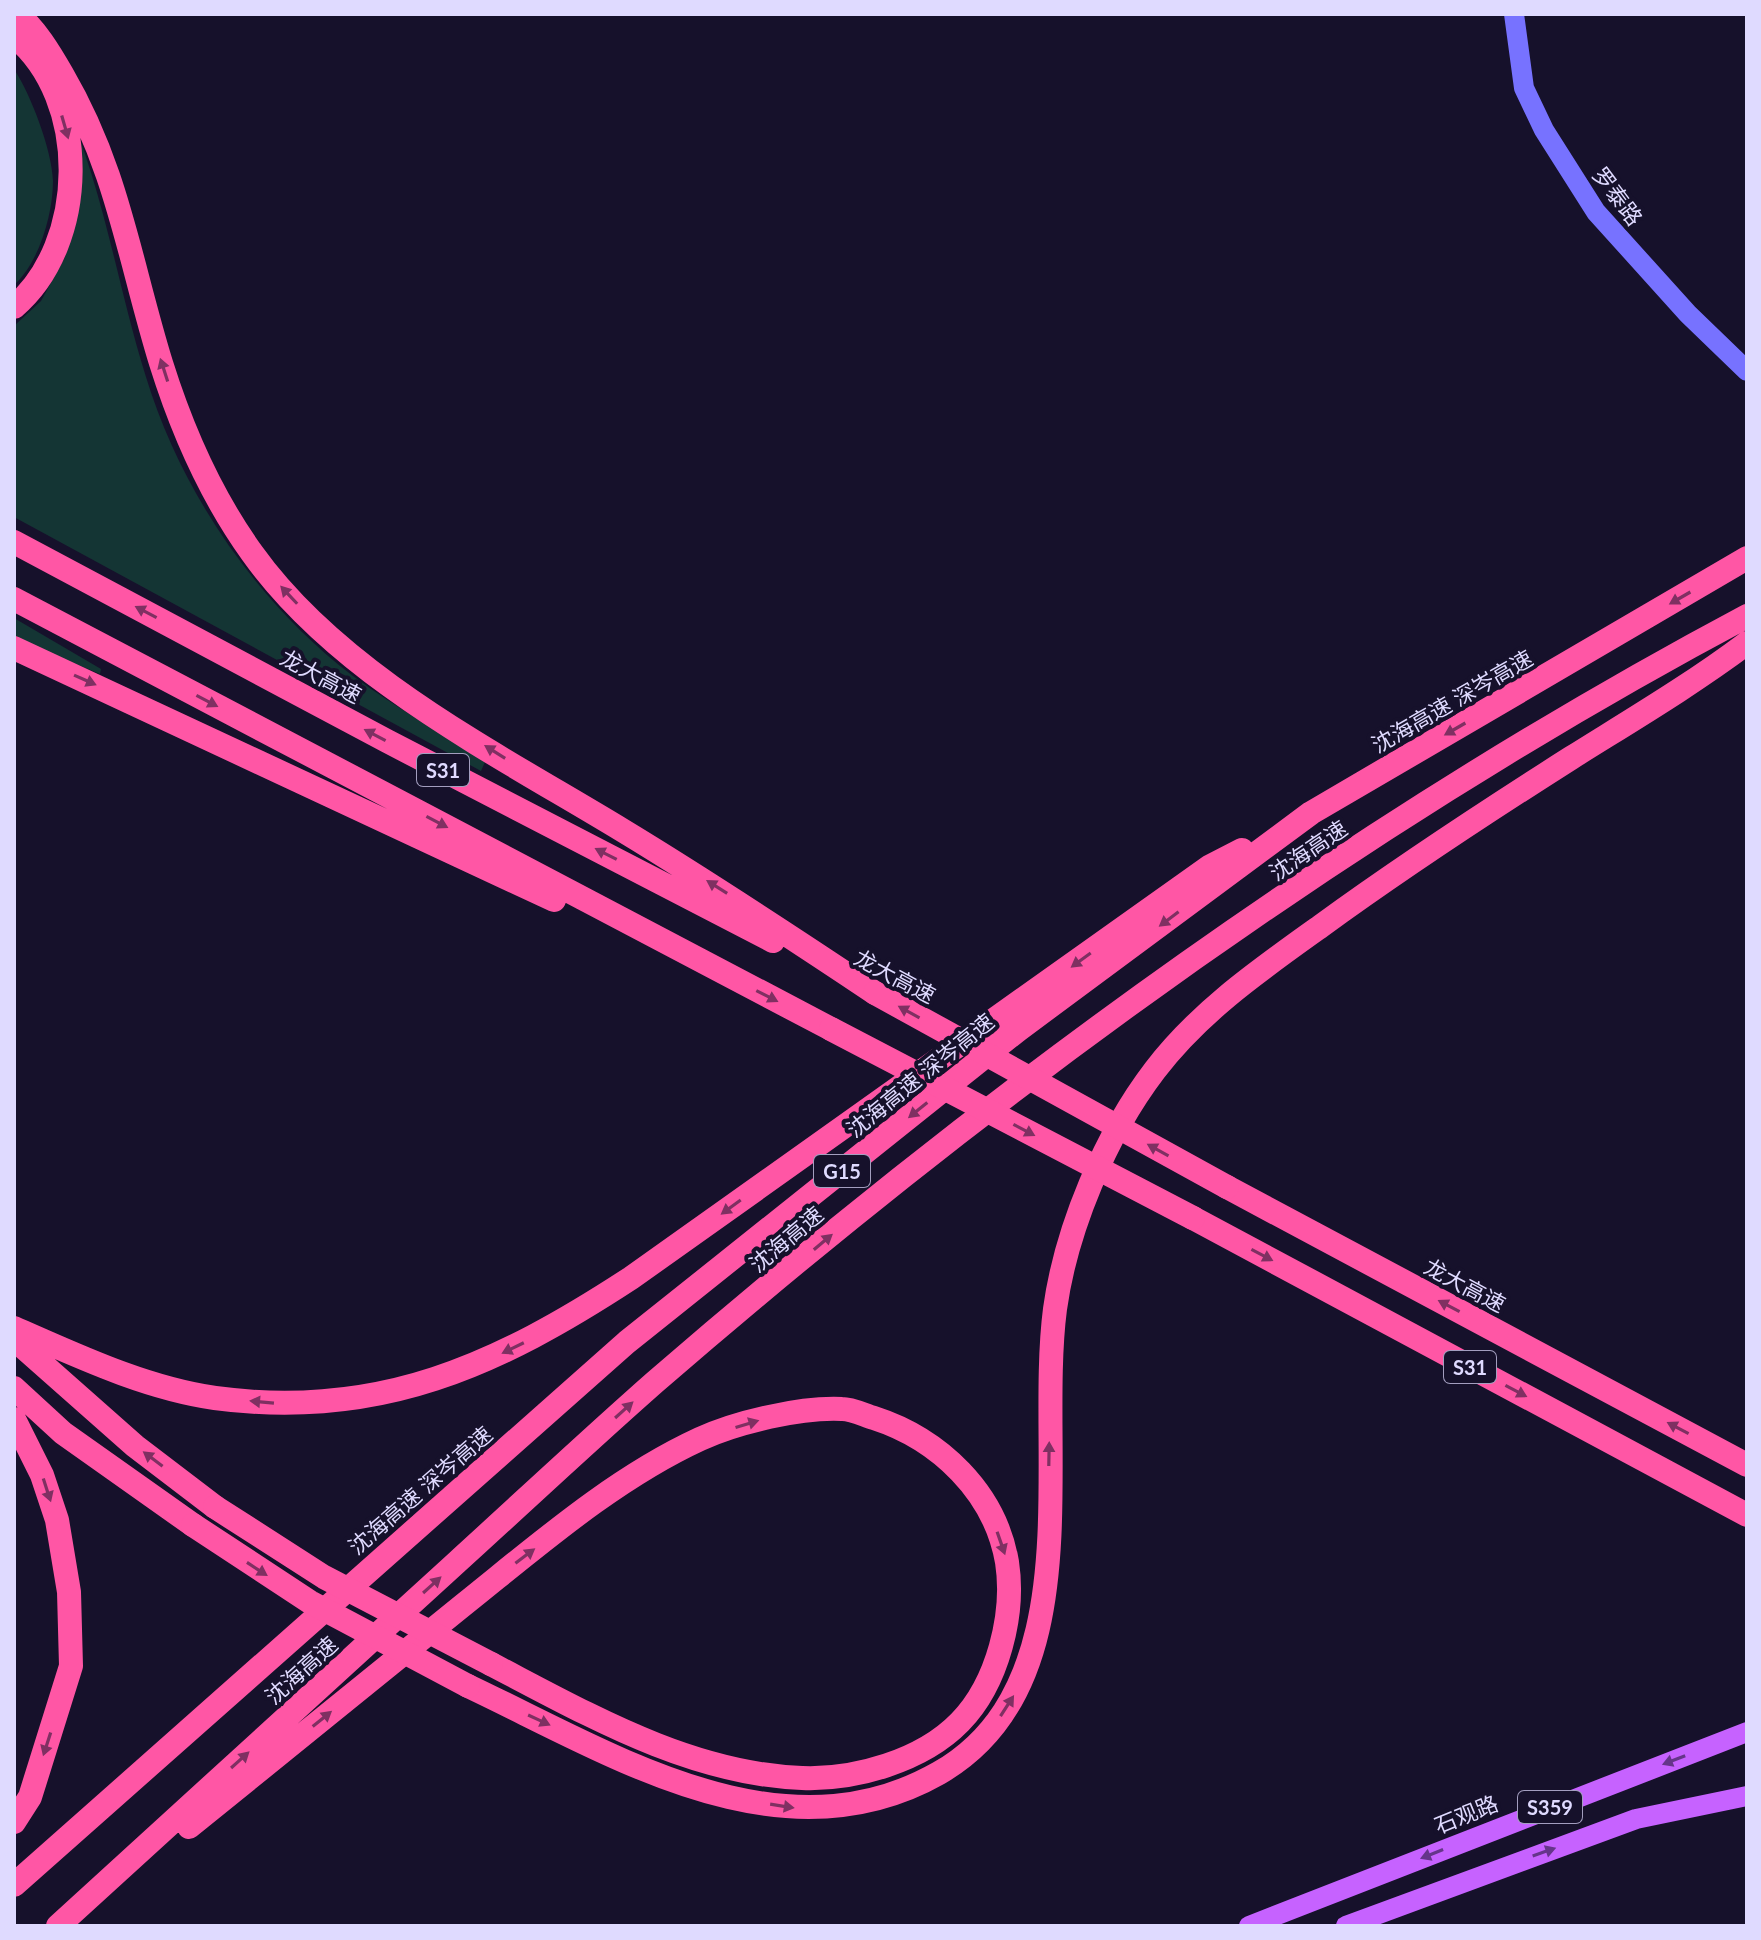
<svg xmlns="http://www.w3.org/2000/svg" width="1761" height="1940" font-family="Lato,'Noto Sans SC',sans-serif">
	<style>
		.green { fill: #143534 }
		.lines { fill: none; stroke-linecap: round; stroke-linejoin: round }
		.secondary { stroke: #7772ff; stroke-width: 20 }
		.primary { stroke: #c662ff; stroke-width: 20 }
		.highway { stroke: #ff56a5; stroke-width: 24 }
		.highway-bridge { stroke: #ff56a5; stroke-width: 24 }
		.oneway { fill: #7f3062 }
		.oneway2 { fill: #65358a }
		.labels { text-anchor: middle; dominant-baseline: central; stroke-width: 8; stroke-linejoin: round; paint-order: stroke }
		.shield { fill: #16112b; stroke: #a39ebf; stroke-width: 2 }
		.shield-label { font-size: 20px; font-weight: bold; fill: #dfdaff }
		.street-label { font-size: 22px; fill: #dfdaff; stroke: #16112b }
	</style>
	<rect width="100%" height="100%" fill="#16112b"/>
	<!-- green -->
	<path class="green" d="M14,69C31,95 52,150 53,181C53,214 39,263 14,285Z
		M61,93C103,184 116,281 146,377C181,492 257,603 353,676C395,707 442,733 485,762L481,771L14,517V326L41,301L65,257L78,204Z
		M14,618L101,669L100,674L14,638Z"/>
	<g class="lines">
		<!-- secondary -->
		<path class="secondary" d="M1514,14L1524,88L1544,130L1596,212L1688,314L1747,371"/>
		<!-- primary -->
		<path class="primary" d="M1249,1926L1747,1732
			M1346,1926L1636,1819L1747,1796"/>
		<!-- highway -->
		<path class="highway" d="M17,14C35,28 50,53 62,74C118,170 129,259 161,363C182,430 211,496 252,553C339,675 497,754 622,830C708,882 791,937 875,993
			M14,36C91,99 88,244 14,307
			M14,542L387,741L773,941
			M14,599L831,1029
			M14,648L554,900
			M1227,1187L1747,1465
			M1193,1218L1747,1515
			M14,1328C78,1356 145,1388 215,1398C379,1420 498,1365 631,1278L1209,867L1242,850
			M14,1339L135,1446L215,1507
			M14,1388L63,1433L193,1525
			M14,1419L42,1475L57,1520L69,1592L71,1666L30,1797L14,1822
			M468,1686C612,1754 781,1863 939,1773C1093,1685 1036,1455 1055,1309C1066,1229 1106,1134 1155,1070C1200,1011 1261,969 1321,926C1402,867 1486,812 1571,758C1630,721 1691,685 1747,643
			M189,1827C280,1753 371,1680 462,1606C536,1547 613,1479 700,1439C737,1422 801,1407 842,1409C852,1409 864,1415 874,1418C939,1439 995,1492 1007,1562C1015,1614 998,1683 960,1722C922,1761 855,1780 802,1778C690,1774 589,1715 491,1664
			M14,1885L627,1342L1018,1030L1311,813L1747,558
			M58,1926C190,1805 323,1684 456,1563C522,1503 588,1441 655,1382C991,1091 1354,825 1747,616"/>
		<!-- highway-bridge -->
		<path class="highway-bridge" d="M875,993L1227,1187
			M831,1029L1193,1218
			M215,1507L324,1577L491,1664
			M193,1525L310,1602L468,1686"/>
	</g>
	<!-- one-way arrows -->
	<defs><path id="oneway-solid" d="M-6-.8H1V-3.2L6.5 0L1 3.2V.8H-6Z" transform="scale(2)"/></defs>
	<g class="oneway">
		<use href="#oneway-solid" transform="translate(65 127) rotate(74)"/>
		<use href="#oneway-solid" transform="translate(164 370) rotate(-108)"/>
		<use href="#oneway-solid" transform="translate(289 595) rotate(-133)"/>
		<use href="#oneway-solid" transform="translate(1680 598) rotate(150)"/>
		<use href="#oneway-solid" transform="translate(146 612) rotate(-152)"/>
		<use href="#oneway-solid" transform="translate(85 680) rotate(24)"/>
		<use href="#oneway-solid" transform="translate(207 701) rotate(28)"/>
		<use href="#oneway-solid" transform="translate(1455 729) rotate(150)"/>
		<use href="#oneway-solid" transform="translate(375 735) rotate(-152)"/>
		<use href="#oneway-solid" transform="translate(495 752) rotate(-148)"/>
		<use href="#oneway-solid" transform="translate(437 822) rotate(28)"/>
		<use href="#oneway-solid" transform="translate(606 854) rotate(-153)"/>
		<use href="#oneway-solid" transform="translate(717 887) rotate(-148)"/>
		<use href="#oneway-solid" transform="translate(1169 919) rotate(143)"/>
		<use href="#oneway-solid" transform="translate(1081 960) rotate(144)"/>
		<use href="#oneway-solid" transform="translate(767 996) rotate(27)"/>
		<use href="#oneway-solid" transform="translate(909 1012) rotate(-151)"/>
		<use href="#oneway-solid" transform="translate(918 1110) rotate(141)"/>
		<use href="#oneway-solid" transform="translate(1024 1130) rotate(28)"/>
		<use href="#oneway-solid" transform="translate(1158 1150) rotate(-151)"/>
		<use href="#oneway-solid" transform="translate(731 1207) rotate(144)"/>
		<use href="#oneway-solid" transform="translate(823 1242) rotate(-40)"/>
		<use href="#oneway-solid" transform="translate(1262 1255) rotate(28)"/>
		<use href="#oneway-solid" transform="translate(1449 1306) rotate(-152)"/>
		<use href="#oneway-solid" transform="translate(513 1348) rotate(154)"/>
		<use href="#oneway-solid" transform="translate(1516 1391) rotate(28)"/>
		<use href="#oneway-solid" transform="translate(262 1402) rotate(-175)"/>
		<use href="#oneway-solid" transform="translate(624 1410) rotate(-42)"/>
		<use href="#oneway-solid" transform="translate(747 1424) rotate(-17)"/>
		<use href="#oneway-solid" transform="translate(1678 1428) rotate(-152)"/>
		<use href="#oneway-solid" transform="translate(1049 1454) rotate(-89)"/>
		<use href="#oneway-solid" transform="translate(153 1459) rotate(-143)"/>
		<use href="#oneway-solid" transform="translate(47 1490) rotate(72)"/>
		<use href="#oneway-solid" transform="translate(1001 1543) rotate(71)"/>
		<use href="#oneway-solid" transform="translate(525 1556) rotate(-37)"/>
		<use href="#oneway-solid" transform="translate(257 1569) rotate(33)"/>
		<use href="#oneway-solid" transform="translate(432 1585) rotate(-42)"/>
		<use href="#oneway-solid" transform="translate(1007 1706) rotate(-57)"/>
		<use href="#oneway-solid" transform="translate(322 1719) rotate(-39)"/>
		<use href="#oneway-solid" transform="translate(539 1720) rotate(25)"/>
		<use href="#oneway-solid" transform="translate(47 1744) rotate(108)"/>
		<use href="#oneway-solid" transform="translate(240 1760) rotate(-42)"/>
		<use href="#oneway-solid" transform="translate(782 1806) rotate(9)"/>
	</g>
	<g class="oneway2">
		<use href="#oneway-solid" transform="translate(1674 1760) rotate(159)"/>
		<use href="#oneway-solid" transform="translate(1544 1852) rotate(-19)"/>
		<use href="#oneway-solid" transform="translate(1432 1854) rotate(158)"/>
	</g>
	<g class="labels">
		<!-- shield labels -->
		<g class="shield">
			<rect x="417" y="754" width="52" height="32" rx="6"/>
			<rect x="814" y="1155" width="56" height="32" rx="6"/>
			<rect x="1444" y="1351" width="52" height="32" rx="6"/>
			<rect x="1518" y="1791" width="64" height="32" rx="6"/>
		</g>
		<g class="shield-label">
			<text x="443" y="770">S31</text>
			<text x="842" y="1171">G15</text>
			<text x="1470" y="1367">S31</text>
			<text x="1550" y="1807">S359</text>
		</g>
		<!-- street labels -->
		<g class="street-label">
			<text transform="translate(1618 196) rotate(53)">罗泰路</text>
			<text transform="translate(321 676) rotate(28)">龙大高速</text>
			<text transform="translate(1452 701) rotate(-30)">沈海高速 深岑高速</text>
			<text transform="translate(1308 850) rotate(-34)">沈海高速</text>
			<text transform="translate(895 976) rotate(28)">龙大高速</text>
			<text transform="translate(920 1075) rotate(-39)">沈海高速 深岑高速</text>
			<text transform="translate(786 1239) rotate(-40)">沈海高速</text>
			<text transform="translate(1465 1285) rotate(28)">龙大高速</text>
			<text transform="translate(420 1490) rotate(-41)">沈海高速 深岑高速</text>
			<text transform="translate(301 1670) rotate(-42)">沈海高速</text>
			<text transform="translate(1466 1814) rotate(-22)">石观路</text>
		</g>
	</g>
	<!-- border -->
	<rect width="1761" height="1940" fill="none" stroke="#dfdaff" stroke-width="32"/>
</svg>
